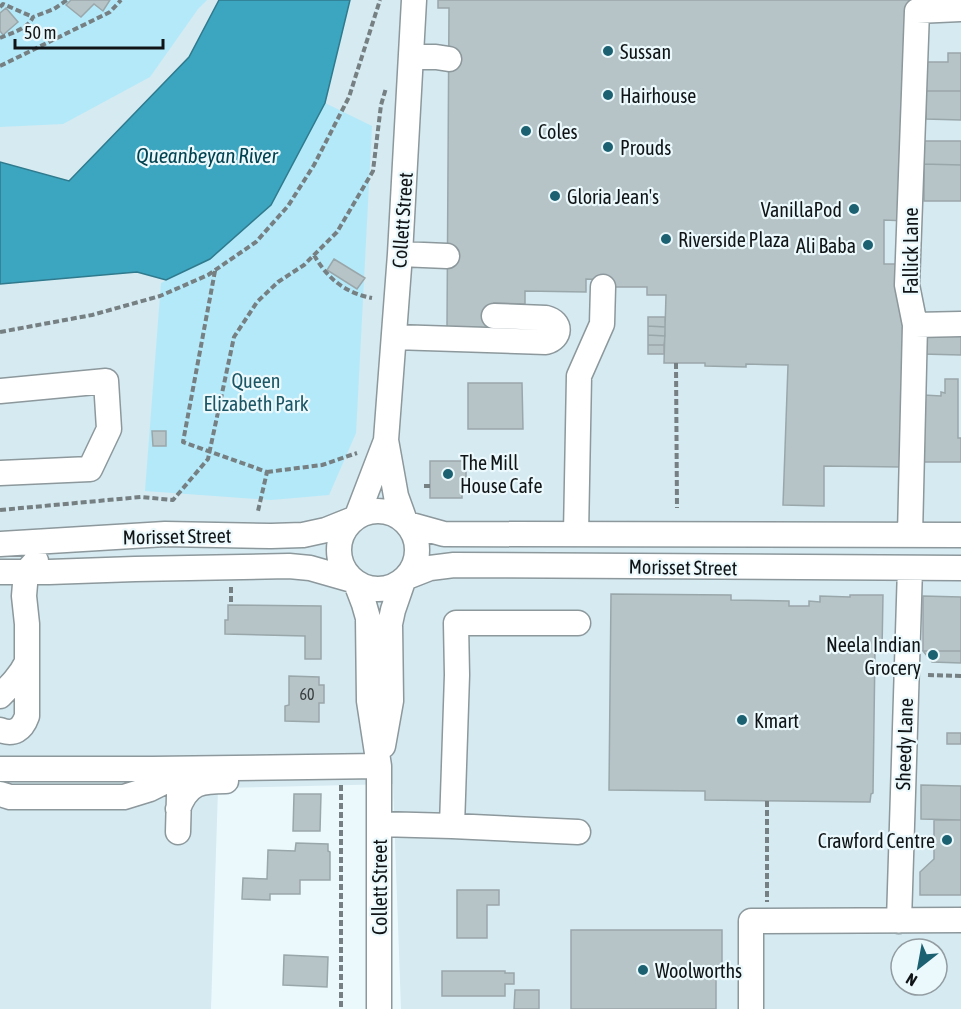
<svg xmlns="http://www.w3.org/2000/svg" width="961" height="1009" font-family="'Asap Condensed',sans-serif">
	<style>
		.built { fill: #d5eaf1; fill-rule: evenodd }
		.green { fill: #b4e9f9 }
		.water { fill: #3ca5c0; stroke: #2f7a8d; stroke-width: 1.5 }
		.building { fill: #b6c3c7; stroke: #9aa7aa; stroke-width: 1.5 }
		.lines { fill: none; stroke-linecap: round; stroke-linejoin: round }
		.minor-casing { stroke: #8c989c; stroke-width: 27 }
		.path { stroke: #767f82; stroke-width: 4; stroke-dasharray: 6 3; stroke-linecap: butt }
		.minor { stroke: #fff; stroke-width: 24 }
		.poi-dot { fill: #1b6172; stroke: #ebf9fd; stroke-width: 2 }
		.labels { text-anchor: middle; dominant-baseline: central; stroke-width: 4.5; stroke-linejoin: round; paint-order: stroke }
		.number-label { font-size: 16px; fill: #3a4042 }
		.poi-label { font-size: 20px; fill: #101416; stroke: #ebf9fd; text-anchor: start }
		.street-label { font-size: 20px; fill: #101416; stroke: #ebf9fd }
		.park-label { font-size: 20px; fill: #1c5665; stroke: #ebf9fd }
		.water-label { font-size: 21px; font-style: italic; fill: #004250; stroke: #ebf9fd }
	</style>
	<rect width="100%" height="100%" fill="#ebf9fd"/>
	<!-- built -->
	<path class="built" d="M0,0H961V1009H401L393,784L218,788L211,1009H0ZM901,949H937V985H901Z"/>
	<!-- green -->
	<path class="green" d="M0,0H207L198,9L150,77L63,124L0,127Z
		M325,103L372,126L356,433L329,495L271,500L145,491L161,283L210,259L271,205Z"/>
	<!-- water -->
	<path class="water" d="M219,0H350L325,103L271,205L210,259L166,280L137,272L0,284V162L69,181L189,57Z"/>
	<!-- building -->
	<path class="building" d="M71,0H110L103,11L94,4L81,17L66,5Z
		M438,0H909L907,221L884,220V264H903L902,467L824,466V506L783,505L788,365L746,364V367L705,366V363H664L666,295H647V287H612V280L586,279V292L525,291V304L494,303V328L447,327L449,8H438Z
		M6,8L18,22L3,35L0,31V13Z
		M948,53H961V91H926V62H948Z
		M926,91H961V120L926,119Z
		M924,141H961V165L924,164Z
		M924,164L961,165V201H924Z
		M334,259L365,278L357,289L327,270Z
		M648,317H665V327L648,326Z
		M648,326L665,327V336L648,335Z
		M923,327H961V355L922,354Z
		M648,335L665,336L664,345H648Z
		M648,345H664V354H648Z
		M945,379H958V438H961V462H924V395L941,396V392L945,393Z
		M468,383H522L523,429H468Z
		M152,431H166V446H153Z
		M430,461H466V487H462V498H430Z
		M611,594L731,595V600L789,601V606H809V601L820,602V596L850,597V595H883L882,650H875L873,793L871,794L870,802L705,800V791L609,790Z
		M923,596L961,597V651H923Z
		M228,605L321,606V659H305V636L225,634V620H228Z
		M923,651H961V663L932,662Z
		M289,676L319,677V685H324V703H319V722L285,721V706L289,705Z
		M947,733H961V744H947Z
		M921,785L961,786V820L921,819Z
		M294,794H321L320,831H293Z
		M934,820H961V895H920V872L934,859Z
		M296,843L328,844V851L330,852V880H300V894H270V900L242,899L243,878L267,879L268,850L295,851Z
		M457,890H499V905H487V938H457Z
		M571,930H722V964L716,968V1009H571Z
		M284,955L328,957L327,987L283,985Z
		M442,971H505V973H514V984H505V996H442Z
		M515,990H539V1009H514Z"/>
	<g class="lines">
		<defs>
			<path id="minor" d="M411,57H436L449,59
				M400,254L447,256
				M915,325L961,324
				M394,337L546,342C561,338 562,322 546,318L494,316
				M0,391L106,381L109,429L90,469L0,473
				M339 550a39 39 0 1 1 78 0a39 39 0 1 1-78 0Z
				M357,516L385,443
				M405,521L396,496L386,440L400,254L414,0
				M408,524L444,534L961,535
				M576,534L579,376L602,324L603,287
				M910,535L915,325L907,285L917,11L961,9
				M0,544L165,534L271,536L303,535L326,530L351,520
				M0,572H49L135,569L289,566L310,568L352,580
				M407,577L430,568L454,565L961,568
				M356,583L364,604L368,618L369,701L379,766V1009
				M578,623H456L457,675L452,826L578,832
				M0,696C11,685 20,676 27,662
				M0,730C14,735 22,730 27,716V624L24,596L26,572L36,561
				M383,746L391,701L390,624L393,610L403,581
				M0,769H152L379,766
				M0,794L10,797H124L150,789L186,771
				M178,809C188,782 201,781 226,781
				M379,824L452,826
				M178,832L179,795
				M899,921L910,568
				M751,1009V921L961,920"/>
		</defs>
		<!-- minor casing -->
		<use href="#minor" class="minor-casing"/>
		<!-- path -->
		<path class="path" d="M0,7L3,4L33,17
			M0,38C11,33 28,29 33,17L54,9L67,0
			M0,66L110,12L121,0
			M314,255C327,278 345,293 372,298
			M215,271L183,442L267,472L258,511
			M0,332L92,315L160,296L208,275L256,242L288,206L314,165L349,97L380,0
			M676,363L677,508
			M267,472L322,465L357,453
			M424,486H430
			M0,510L141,497L173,500L208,459L234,337L257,302L278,282L304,265L337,232L373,171L381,105L386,88
			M231,587V605
			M928,675L961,676
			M341,785V1009
			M767,801V902"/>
		<!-- minor -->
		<use href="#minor" class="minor"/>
	</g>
	<!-- markers -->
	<g class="poi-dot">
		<circle cx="608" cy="51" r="6"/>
		<circle cx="608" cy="95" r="6"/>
		<circle cx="526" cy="131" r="6"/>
		<circle cx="608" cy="147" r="6"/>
		<circle cx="555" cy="196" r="6"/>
		<circle cx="854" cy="209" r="6"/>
		<circle cx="666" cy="239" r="6"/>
		<circle cx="868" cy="245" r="6"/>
		<circle cx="448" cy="474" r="6"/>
		<circle cx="933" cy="655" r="6"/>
		<circle cx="742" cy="720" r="6"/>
		<circle cx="947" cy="840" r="6"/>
		<circle cx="643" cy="970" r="6"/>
	</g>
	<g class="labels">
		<!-- number labels -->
		<g class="number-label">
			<text x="307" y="694">60</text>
		</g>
		<!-- poi labels -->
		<g class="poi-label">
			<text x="620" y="51">Sussan</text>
			<text x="620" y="95">Hairhouse</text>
			<text x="538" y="131">Coles</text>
			<text x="620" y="147">Prouds</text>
			<text x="567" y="196">Gloria Jean's</text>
			<text x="842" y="209" text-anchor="end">VanillaPod</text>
			<text x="678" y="239">Riverside Plaza</text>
			<text x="856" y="245" text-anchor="end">Ali Baba</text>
			<text x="460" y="462">The Mill<tspan x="460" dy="23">House Cafe</tspan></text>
			<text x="921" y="644" text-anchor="end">Neela Indian<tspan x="921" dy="23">Grocery</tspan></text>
			<text x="754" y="720">Kmart</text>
			<text x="935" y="840" text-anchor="end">Crawford Centre</text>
			<text x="655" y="970">Woolworths</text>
		</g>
		<!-- street labels -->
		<g class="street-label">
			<text transform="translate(402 220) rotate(-86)">Collett Street</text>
			<text transform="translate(910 251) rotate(-90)">Fallick Lane</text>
			<text transform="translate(177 536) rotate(-1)">Morisset Street</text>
			<text transform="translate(683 567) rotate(1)">Morisset Street</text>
			<text transform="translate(904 744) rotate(-88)">Sheedy Lane</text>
			<text transform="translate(379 887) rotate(-90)">Collett Street</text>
		</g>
		<!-- park labels -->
		<g class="park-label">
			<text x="256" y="380">Queen<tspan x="256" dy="23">Elizabeth Park</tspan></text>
		</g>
		<!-- water labels -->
		<g class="water-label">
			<text x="207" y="155">Queanbeyan River</text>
		</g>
	</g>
	<!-- north arrow -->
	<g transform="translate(919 967) rotate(211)"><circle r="28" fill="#ebf9fd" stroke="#939da1" stroke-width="1.5"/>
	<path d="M0-4.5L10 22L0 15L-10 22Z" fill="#1b6172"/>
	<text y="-9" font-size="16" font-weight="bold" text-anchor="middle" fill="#101416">N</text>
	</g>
	<!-- scale -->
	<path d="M15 39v9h148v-9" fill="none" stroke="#101416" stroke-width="3"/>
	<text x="24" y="39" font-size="18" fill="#101416" stroke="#ebf9fd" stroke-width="4.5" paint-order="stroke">50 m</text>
</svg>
